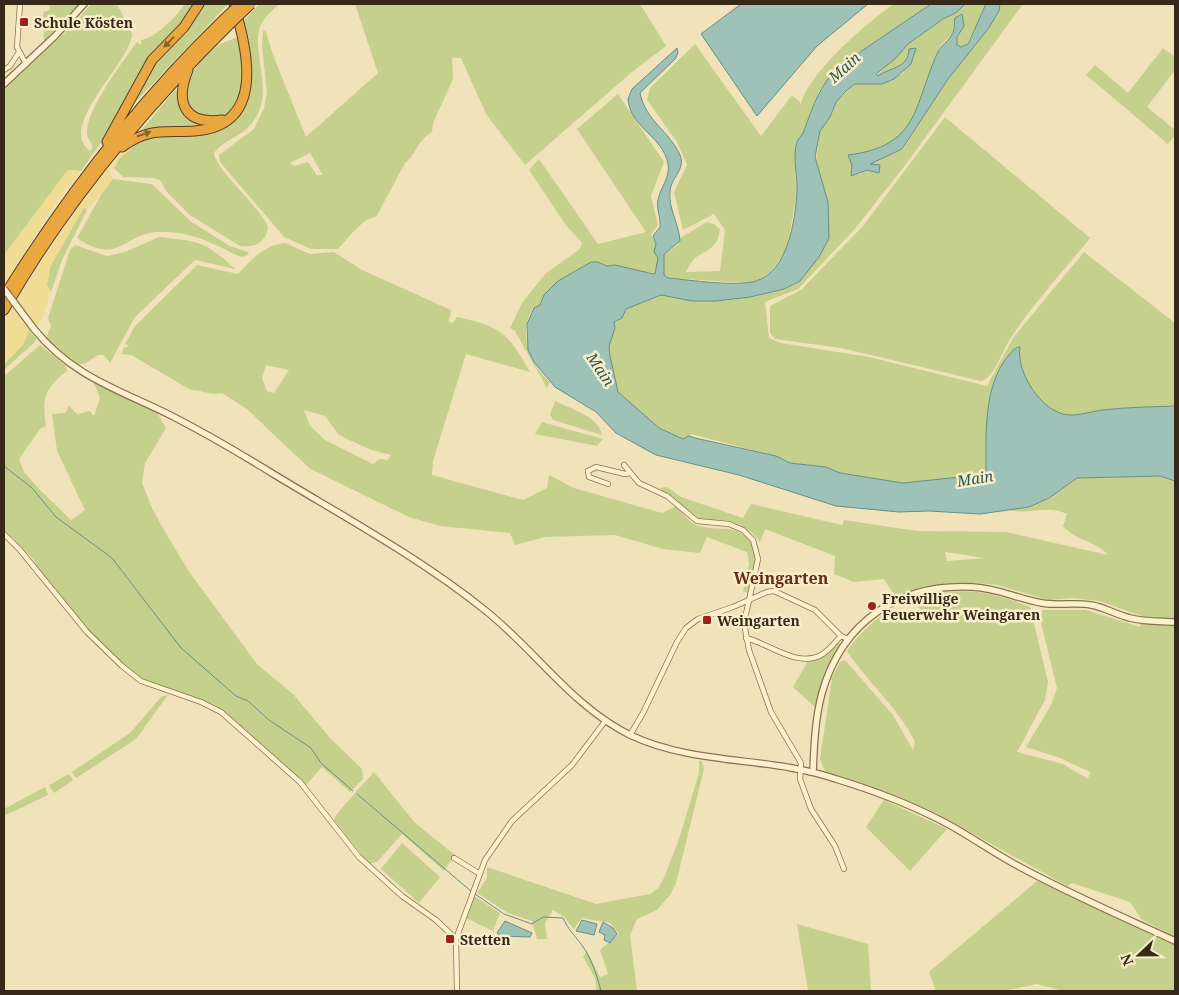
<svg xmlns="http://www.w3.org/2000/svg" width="1179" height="995" font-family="'Noto Serif',serif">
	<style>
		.green { fill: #c5d08d; fill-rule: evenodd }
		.sand { fill: #f1dc93 }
		.water { fill: #9ec1b8; stroke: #668f86 }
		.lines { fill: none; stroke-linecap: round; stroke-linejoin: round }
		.stream { stroke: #668f86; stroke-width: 1 }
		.minor-casing { stroke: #897253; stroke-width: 6 }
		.tertiary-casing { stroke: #897253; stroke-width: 8 }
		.motorway-casing { stroke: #553f28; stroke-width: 11 }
		.minor { stroke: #fcf0cd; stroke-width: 4.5 }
		.tertiary { stroke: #fcf0cd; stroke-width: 5.5 }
		.motorway { stroke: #eaa740; stroke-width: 9 }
		.tertiary-bridge-casing { stroke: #897253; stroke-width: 8; stroke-linecap: butt }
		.motorway-bridge-casing { stroke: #553f28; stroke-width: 11; stroke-linecap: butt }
		.tertiary-bridge { stroke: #fcf0cd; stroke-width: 5.5 }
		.motorway-bridge { stroke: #eaa740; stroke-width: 9 }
		.oneway { fill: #87622b }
		.poi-dot { fill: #9d221e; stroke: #f8edc9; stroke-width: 2 }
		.labels { text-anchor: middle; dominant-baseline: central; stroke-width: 5; stroke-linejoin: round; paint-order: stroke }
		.poi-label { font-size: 14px; font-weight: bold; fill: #362919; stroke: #f8edc9; text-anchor: start }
		.water-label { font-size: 15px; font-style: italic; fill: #275857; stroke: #f8edc9 }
		.quarter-label { font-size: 16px; font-weight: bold; fill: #662a15; stroke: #f8edc9 }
	</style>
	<rect width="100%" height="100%" fill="#f1e3b9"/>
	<!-- green -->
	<path class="green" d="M49,4H80L44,41L43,12L50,10Z
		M91,4H117L132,34C131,62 56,127 90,151L93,147C91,140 86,139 87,130C88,108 123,61 137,42L141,45V40C156,38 177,16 185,4H196L185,21L149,61L134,82L111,128L81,171L68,170L4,255V90L74,24Z
		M202,4H228L126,112L153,66Z
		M259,4H279C274,9 268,14 263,21C249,43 270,81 260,108C249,139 227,135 214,153C216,171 259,205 268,227C266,242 255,248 240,246L190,215L166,191L160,180L154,178L123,177L114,168L119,159L141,140L235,118C245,110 250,100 251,87L243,22Z
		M355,4H640L666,46L632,72L525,165L486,114L461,58H452L453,79L433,123L432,132C416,142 417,154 405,163L376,217C361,219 348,239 338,249H311L284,237L220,162L219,155L254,129L264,108L267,92L262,47L263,30L266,32L273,55L306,137L378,73ZM310,153L322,174V175H317L308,162L294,166L290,163Z
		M894,4H931L863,50L819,91L802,135L797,141L795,169L797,192L787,249L771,271L759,280L749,283L666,278L663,273L664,254L679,244L680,238L707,222L714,224L720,229C718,248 708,249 695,258C691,261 689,267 686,272L720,271L725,230L714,214L683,230L674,192L687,165L677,142L647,100L650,88L695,44L761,136L792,95L800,102V107C807,74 866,23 894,4Z
		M965,4H986L967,44L961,47L957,45V38L964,26L961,14L955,18L953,33L941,45L936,55L917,111L907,128L893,142L864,153L858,175L866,170L879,173L869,164L903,149L948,79L988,29L999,11L1000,4H1023L903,168L854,230L798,289L765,302L769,338L781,343L869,357L987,386L1013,338L1084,252L1175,323V406C1151,407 1127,407 1103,410C1092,411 1079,416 1069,415C1041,413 1016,372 1020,347H1017C981,376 988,432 986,473L983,478L960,477L903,483L840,473L826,467L790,463L776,456L691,434L687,439H683L659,428L618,392L612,370L609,346L614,322L622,318L626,309L661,295L692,301L750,297L784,289L800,281L820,131L830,117L836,102L855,84H882L903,73L909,55L902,66L876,76L908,44L943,19L957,12Z
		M238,37C241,53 245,70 243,87C241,110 225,120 204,116C197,115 191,112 188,106C178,85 201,58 218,46C222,42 232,40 238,37Z
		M1163,48L1175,57V70L1147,107L1175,130V135L1168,144L1086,75L1095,65L1128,93Z
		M176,89L180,105L183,112L206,124L195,128L157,127L140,132Z
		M618,94L664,162L651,196L658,225L651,234L655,242V253L658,258L656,273L632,271L615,265L607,266L599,262H591L558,281L542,298L540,305C524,309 524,340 529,352C533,362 541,375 550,382L547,388L515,331L510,328L522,303L546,273L580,249L582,243L565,224L529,170L539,159L598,244L646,232L577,129Z
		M945,117L1090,238C1063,272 1032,304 1009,341C1002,352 994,378 981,381L841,348L775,339L770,333V306L801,290L863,226Z
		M113,179L152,184L190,221L230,246L248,252L249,254L243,257L236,255C211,242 189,231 159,232C123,233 119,267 77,238L102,193Z
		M84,207L87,210L62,260L51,292L47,285L50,267Z
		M159,237C198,241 205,241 235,269L195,260L135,317L110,363L104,355H98L86,363L78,365L46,338L51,326L48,318L70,250L75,245L107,256L125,252Z
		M285,243L310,254L334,252L362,270L451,310L449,322L453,323L457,317C501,326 509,334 530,372L466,354L433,461L432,475L523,500L547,488L549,475L574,488L662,513L676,506C682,513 690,523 699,526C726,533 739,520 756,551L749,593L743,591L749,564L747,552L707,537L700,553L663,549L615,535L545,537L515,545L510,533L440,526L409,517L376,501L309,468L247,409L222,393C210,396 203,390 191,390L131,355L122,354L123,348L129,346L125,344L135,326L197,265L238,274C253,258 263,246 285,243ZM266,365L289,370L274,393L267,391L262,378ZM304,410L325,416L339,435L371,450L391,455L388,460L380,459L373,464L325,440L310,426Z
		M29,330L36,339L35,342L4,370V364L23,345Z
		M40,345L65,365L67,371C44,389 42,398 46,427L41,428L19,459L24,472L39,489L71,520L85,510L57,451L52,414L65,413L69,406L77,414L90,411L94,416L100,398L94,383L156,411L166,428L145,463L142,483L153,510L168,537L190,573L257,664L293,694L330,738L362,769L363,779L350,792L322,767L306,785L215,705L149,682L132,672L81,623L42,574L33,559L4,529V376Z
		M555,401C570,409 599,416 602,435L553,420L550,415Z
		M542,422L603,439L597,446L535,434Z
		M1160,476L1175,481V937L1141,919L1130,902L1072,883L1067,886L936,813L900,797L825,771L820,759L832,678L840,662L845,660L893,715L913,750L915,742C898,707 868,683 847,651C859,633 874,621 891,608L895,617L921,613L916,599C960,586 988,590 1030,607L1048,682L1045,700L1017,752L1063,764L1088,779L1090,772L1060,758L1026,747L1051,705L1057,688L1041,623L1042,610H1086L1140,627L1142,616L1099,601L1074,598L1048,600L997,585L979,583L933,586L896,598L884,579L854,582L834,574L835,556L765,529L760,542L752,533L739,524L726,520H702L659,488L667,487L681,497L743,518L751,504L842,525L844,520L917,531L1006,532L1108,555C1095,540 1075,541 1063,526L1067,514C1047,504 1029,515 1008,510L1029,507L1049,498L1077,478ZM945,552L984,558H985L947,561Z
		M839,642L840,645C830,666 819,686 817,709L793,687L808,661L820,659Z
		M168,695L136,739L76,778L72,772L130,733L162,696Z
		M699,761H702L704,769L676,883L670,895L657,910L637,919L630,935L637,991H597L595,978L583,957L587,951L600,977L608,974L600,950L619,934L610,923L582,918L574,929L564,917L553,910L545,923L547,939H537L532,921L508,913L477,893L487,878V867L596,904L650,894L658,888L664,878L679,839L699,773Z
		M374,772L415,823L455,855L444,871L402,834L378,861L373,863H368L334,820C335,814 366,781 374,772Z
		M69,774L73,780L54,793L49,785Z
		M45,787L48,795L4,816V809Z
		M884,800L947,829L910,871L866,827Z
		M402,843L440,877L419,903L381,869Z
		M1037,881L1175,942V991H1063L1037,984L1003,991H936L929,972Z
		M474,896L500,913L493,931L466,918Z
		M797,924L868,944L871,991H808Z"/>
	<!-- sand -->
	<path class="sand" d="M138,142L119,158L114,168L110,169L113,179L87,210L84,207L50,267L47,285L51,292L43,317L37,327L17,300C35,271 112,150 138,142Z
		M68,170L81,171L55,205L5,283L4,255Z
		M12,308L29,330L23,345L4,364V323Z"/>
	<!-- water -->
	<path class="water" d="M741,4H868L817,46L757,116L701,34Z
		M931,4H965L957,12L943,19L908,44L895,59L876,74L878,76C891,67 909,68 909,49L916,48L911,64L894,79L882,84H855L846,91L836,102L830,117L820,131L815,157L828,202L829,238L819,257L800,281L784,289L750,297L716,301H692L661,295L626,309L622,318L614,322L615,328L609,346L610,356L618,392L659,428L683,439L689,436L695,438L776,456L790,463L826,467L840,473L903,483L960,477L980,478L986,473C986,435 983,387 1008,356C1012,352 1014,347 1020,347C1016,372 1041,412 1068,415C1079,416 1092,411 1103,410C1127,407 1151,407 1175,406V481L1160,476L1077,478L1049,498L1029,507L980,514L929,511L899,512L836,506L739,475L656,455L616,433L596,412L555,387L534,362L528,350L527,324L534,308L540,305L544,295L558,281L591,262H598L607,266L615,265L649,273L655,274L658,258L654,252L656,244L653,236L660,227C661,217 656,209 658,200C660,188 671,177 668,163C662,136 630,127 628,99L632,89L677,48L678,53L675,59L640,93C645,120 670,132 680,155C686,169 671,178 670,191C668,208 679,224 680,241L664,254V275L668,278C690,280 737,287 756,281C788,271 795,221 797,192C798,176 792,158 797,142C798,139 801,136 803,133C813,107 817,91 836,69H840L863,50Z
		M986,4H1000L999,11L988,29L948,79L902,149L870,164L880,165L879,173L867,170L851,176L852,165L848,155C919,146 913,108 937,54C940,46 949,41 953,33C955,29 954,22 955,18L962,14L964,26L957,37V45L961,47L968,44Z
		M582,920L597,924L594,935L576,931Z
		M505,921L532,933L530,937L500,936L497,933Z
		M603,922L613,928L617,934L610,943L604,940L605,935L599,932Z"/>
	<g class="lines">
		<!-- stream -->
		<path class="stream" d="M4,466L32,488L56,517L112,558L181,648L236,696L248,701L269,720L311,748L321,763L353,791
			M357,794L472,892
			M475,894L504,914L532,924L543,917L563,918C568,929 574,935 581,944C591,957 597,975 601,991"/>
		<defs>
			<path id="minor" d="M20,4L17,47L26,64
				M4,70L10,66L19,52
				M624,465L639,483L667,496L697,521L729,524L743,530L753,540L758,559L744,623L749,650L771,712L801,763L800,779L811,809L835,846L844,869
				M608,484L589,477L588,471L596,467L625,474L630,473
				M4,534L20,550L87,632L122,666L141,681L201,702L221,712L300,782L359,857L402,896L436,920L456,939
				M746,638C768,643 797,668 821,655C829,651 835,642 841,636
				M630,735L643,713L677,642L686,628L698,619L733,607L767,592L774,591L815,610L841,636L848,639
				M454,858L480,874
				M457,991L456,939L485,860L512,821L572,765L606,720"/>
			<path id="tertiary" d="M4,84L55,36L84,4
				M34,329C73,377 118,389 172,416C207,434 241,454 275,475C346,518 420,558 486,611C535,650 573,707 630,735C696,766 769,756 836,779C872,790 907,803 940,820C968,834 993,853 1020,867C1070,894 1123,917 1175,941
				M813,772C814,746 815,719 822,693C842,622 899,583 972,587C999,588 1017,599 1042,603C1058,606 1075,602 1091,605C1104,607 1117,615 1130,618C1145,622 1160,621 1175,622"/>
			<path id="motorway" d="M188,70C175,102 184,125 222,120
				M107,142L152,60L184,27L199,4
				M122,147C149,127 164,133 195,131C267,125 247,50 234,4
				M4,296C67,195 138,102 224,19
				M4,310C64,205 143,110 229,25"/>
		</defs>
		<!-- minor casing -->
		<use href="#minor" class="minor-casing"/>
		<!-- tertiary casing -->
		<use href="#tertiary" class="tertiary-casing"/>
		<!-- motorway casing -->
		<use href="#motorway" class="motorway-casing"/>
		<!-- minor -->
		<use href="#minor" class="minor"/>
		<!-- tertiary -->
		<use href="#tertiary" class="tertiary"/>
		<!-- motorway -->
		<use href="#motorway" class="motorway"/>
		<defs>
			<path id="tertiary-bridge" d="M4,289L34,329"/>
			<path id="motorway-bridge" d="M224,19L240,4
				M229,25L251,4"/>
		</defs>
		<!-- tertiary-bridge casing -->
		<use href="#tertiary-bridge" class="tertiary-bridge-casing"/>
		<!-- motorway-bridge casing -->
		<use href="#motorway-bridge" class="motorway-bridge-casing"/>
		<!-- tertiary-bridge -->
		<use href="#tertiary-bridge" class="tertiary-bridge"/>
		<!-- motorway-bridge -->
		<use href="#motorway-bridge" class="motorway-bridge"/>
	</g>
	<!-- one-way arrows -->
	<defs><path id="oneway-solid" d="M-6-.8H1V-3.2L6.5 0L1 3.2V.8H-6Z" transform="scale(1.25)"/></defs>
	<g class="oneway">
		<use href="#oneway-solid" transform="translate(169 42) rotate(134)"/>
		<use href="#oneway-solid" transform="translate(144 134) rotate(-19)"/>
	</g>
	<!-- markers -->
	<g class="poi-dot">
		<rect x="19" y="17" width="10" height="10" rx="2.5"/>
		<circle cx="872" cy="606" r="5"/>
		<rect x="702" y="615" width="10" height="10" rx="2.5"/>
		<rect x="445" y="934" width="10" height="10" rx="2.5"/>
	</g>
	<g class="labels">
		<!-- poi labels -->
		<g class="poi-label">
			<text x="34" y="22">Schule Kösten</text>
			<text x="882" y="598">Freiwillige<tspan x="882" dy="16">Feuerwehr Weingaren</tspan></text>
			<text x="717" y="620">Weingarten</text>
			<text x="460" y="939">Stetten</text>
		</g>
		<!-- water labels -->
		<g class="water-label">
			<text transform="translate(844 67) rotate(-42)">Main</text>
			<text transform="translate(601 369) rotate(56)">Main</text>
			<text transform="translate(975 478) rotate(-9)">Main</text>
		</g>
		<!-- quarter labels -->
		<g class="quarter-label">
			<text x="781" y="578">Weingarten</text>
		</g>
	</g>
	<!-- border -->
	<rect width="1179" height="995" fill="none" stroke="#362919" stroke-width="10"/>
	<!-- north arrow -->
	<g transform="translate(1139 955) rotate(248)" stroke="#f8edc9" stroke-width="4" paint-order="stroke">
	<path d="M0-4L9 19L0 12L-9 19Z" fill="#362919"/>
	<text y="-8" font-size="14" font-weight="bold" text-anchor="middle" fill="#362919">N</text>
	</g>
</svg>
